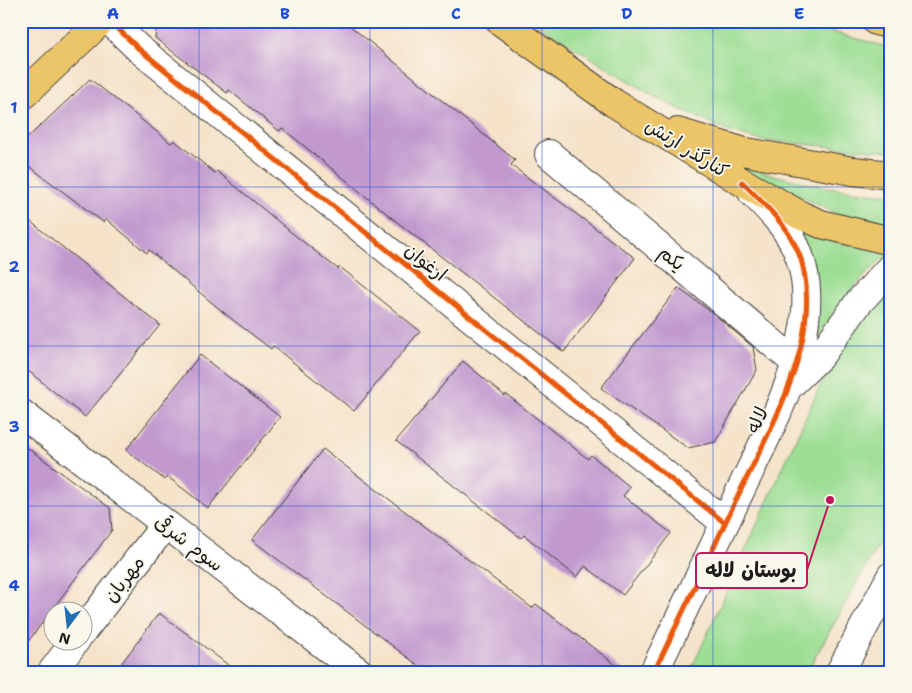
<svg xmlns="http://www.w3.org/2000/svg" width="912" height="693" font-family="'Shantell Sans','Playpen Sans Arabic',sans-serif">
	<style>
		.green { fill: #9dde95; stroke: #5c7d58 }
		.building { fill: #c199cf }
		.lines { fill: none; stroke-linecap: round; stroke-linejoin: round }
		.street-casing { stroke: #3d3a36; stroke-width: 30 }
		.primary-casing { stroke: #3d3a36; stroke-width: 30 }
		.highway-casing { stroke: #3d3a36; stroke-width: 30 }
		.street { stroke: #fff; stroke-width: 28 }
		.primary { stroke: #edc569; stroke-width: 28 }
		.highway { stroke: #edc569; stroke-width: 28 }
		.cycleway-casing { stroke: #fbf7ec; stroke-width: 8 }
		.cycleway { stroke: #e8590c; stroke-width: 5 }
		.grid { fill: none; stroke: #1d4ed8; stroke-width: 1; stroke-opacity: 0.55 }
		.labels { text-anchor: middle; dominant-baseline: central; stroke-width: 4; stroke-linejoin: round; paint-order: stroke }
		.street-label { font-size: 19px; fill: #1c1c1c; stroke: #fbf7ec }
		.leader { fill: none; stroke: #c2185b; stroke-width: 2 }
		.callout-dot { fill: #c2185b; stroke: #fbf7ec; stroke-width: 2 }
		.callout { fill: #fbf7ec; stroke: #c2185b; stroke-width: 2 }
		.callout-label { font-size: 20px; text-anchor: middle; font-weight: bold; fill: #1c1c1c }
		.neatline { fill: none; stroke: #1d4ed8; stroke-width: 2 }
		.grid-label { font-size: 16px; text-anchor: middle; font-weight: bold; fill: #1d4ed8 }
	</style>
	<rect width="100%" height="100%" fill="#fbf7ec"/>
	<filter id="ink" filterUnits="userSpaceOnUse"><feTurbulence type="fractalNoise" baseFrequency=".02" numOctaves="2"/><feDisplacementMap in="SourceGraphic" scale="10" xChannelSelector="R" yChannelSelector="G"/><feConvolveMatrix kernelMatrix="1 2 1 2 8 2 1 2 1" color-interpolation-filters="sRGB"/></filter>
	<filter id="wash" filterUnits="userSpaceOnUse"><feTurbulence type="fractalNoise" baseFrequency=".0096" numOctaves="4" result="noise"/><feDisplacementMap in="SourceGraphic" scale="20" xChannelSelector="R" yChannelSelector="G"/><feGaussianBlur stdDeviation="1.12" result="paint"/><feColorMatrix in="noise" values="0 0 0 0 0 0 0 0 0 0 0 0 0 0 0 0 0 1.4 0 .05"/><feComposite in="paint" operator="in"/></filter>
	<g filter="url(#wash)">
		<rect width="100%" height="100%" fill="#f5e3ca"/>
		<!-- green -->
		<path class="green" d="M532,21H771L829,31L891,48V152L759,140L730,132L660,100Z
			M723,160C778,178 833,191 891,195V223L837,214Z
			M801,231L888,254C849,287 833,315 805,356Z
			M891,286V521L807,672H690L824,377L859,319Z"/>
		<g id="blocks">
			<!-- building -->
			<path class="building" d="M157,21H344L515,160L511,165L635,258L564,352L402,226L282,128L279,131L229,90L227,93L155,38Z
				M90,79L171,143L174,140L215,173L217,171L297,237L338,269L340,267L420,331L354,411L273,346L271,349L229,317L149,250L147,253L106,219L103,222L21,160V144Z
				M21,214L160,325L85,417L21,365Z
				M678,288L714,314L753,347L757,370L715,442L688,448L601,388Z
				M200,355L280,417L208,508L168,477L165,480L126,450Z
				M463,361L505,396L506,394L588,459L591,455L630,487L623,496L671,533L623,595L585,566L577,577L524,535L521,538L396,441Z
				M21,443L110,508L112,530L21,651Z
				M323,449L532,608L536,604L625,672H427L252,540Z
				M159,613L210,651L237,672H115Z"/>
		</g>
	</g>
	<g filter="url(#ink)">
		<use href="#blocks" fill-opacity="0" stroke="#3d3a36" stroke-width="1"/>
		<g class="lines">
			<defs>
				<path id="street" d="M110,21L139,49L725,523
					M549,154L796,363
					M789,386L820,356L859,302L891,267
					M21,413L359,672
					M82,632L165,525
					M52,672L76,640
					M654,672C681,616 707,560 734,504C764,439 821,343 803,269C796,236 775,215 752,192
					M840,672L891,576"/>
				<path id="primary" d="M500,21L614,103L742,182L800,215L821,224L891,241
					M677,132L741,151L853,171L891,175"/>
				<path id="highway" d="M876,21L891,25
					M21,97L101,21"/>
			</defs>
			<!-- street casing -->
			<use href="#street" class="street-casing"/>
			<!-- primary casing -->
			<use href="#primary" class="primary-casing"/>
			<!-- highway casing -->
			<use href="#highway" class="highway-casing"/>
			<!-- street -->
			<use href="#street" class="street"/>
			<!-- primary -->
			<use href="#primary" class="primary"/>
			<!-- highway -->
			<use href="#highway" class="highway"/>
			<defs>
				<path id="cycleway" d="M110,21L139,49L725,523
					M654,672C681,616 708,560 734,504C767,434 819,350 804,271C797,233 768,208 742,182"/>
			</defs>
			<!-- cycleway casing -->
			<use href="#cycleway" class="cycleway-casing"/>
			<!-- cycleway -->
			<use href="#cycleway" class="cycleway"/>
		</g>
	</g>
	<!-- grid -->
	<path class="grid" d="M199,21V672M370,21V672M542,21V672M713,21V672M21,187H891M21,346H891M21,506H891"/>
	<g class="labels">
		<!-- street labels -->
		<g class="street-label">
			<text transform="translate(687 148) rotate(32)">کنارگذر ارتش</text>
			<text transform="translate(672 258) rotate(40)">یکم</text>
			<text transform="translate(426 262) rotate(39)">ارغوان</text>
			<text transform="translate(757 420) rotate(-65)">لاله</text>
			<text transform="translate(189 543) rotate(37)">سوم شرقی</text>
			<text transform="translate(124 579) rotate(-52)">مهربان</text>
		</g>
	</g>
	<!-- callouts -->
	<path class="leader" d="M830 500L807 570"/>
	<circle class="callout-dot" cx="830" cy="500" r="5"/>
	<rect class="callout" x="696" y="553" width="111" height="35" rx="5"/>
	<g class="callout-label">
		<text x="751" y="577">بوستان لاله</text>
	</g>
	<!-- margin -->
	<rect width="912" height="693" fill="none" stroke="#fbf7ec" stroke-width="55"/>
	<!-- north arrow -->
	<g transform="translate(68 626) rotate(195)"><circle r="24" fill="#fbf7ec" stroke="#a29f99"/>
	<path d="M0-4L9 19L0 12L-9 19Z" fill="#1f6fb2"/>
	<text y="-8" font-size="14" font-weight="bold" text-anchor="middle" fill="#1c1c1c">N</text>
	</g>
	<rect x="28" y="28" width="856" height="638" class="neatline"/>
	<g class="grid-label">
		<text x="113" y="19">A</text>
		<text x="285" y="19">B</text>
		<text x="456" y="19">C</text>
		<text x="627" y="19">D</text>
		<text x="799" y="19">E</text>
		<text x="14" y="113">1</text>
		<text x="14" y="272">2</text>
		<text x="14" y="432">3</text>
		<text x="14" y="591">4</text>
	</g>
</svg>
